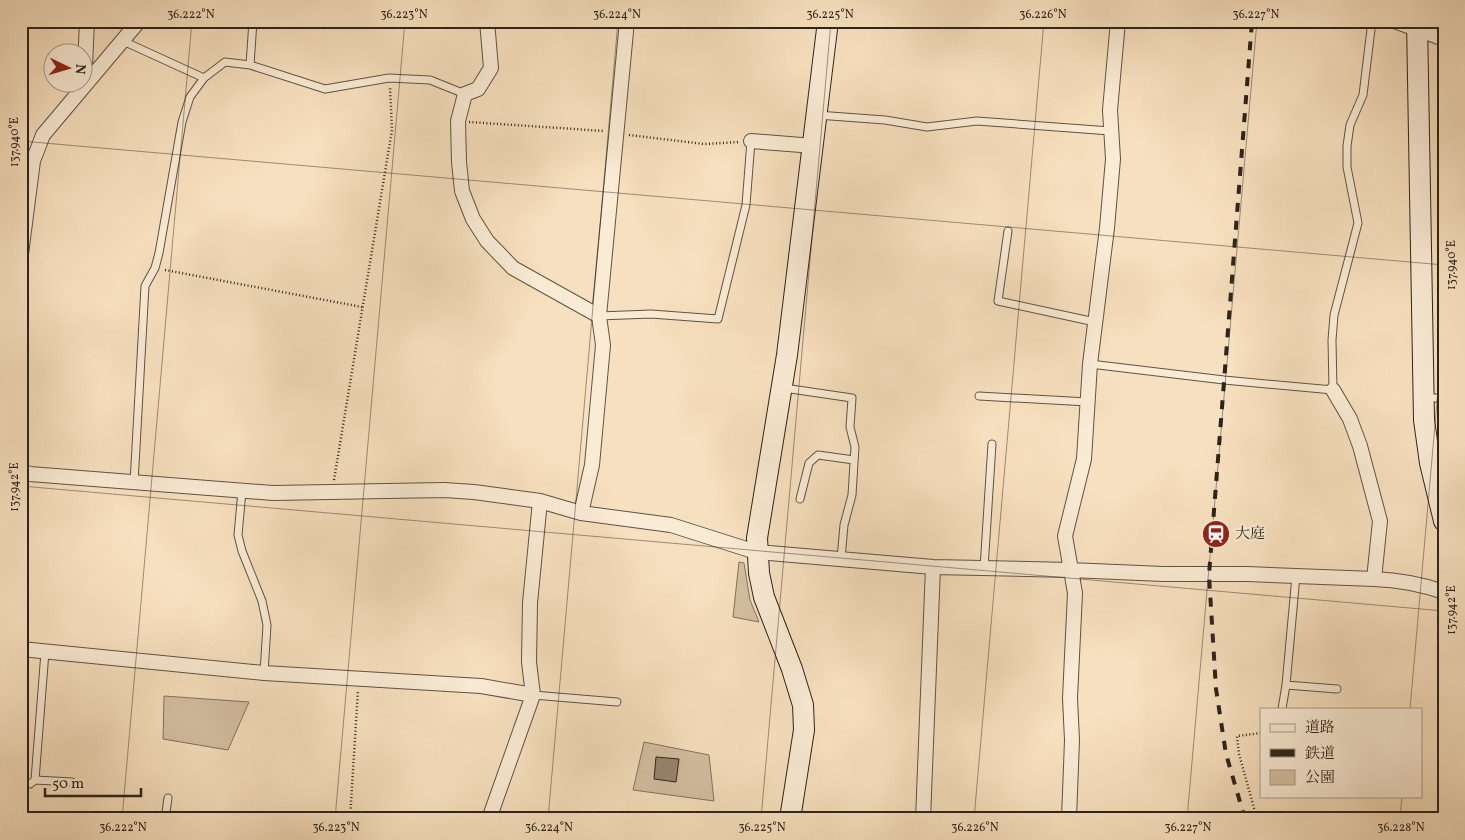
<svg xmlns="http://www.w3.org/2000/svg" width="1465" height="840" font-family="Vollkorn,'Noto Serif JP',serif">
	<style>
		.green { fill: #d4c0a3; stroke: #80725f }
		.building { fill: #968670; stroke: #2c241b }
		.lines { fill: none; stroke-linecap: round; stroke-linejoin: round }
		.lane-casing { stroke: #5f5344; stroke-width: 9 }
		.street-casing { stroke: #5f5344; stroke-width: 16 }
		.secondary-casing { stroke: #2c241b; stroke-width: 22 }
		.path { stroke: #2c241b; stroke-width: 2.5; stroke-dasharray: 1 2.5; stroke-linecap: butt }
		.lane { stroke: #faebd5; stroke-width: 7 }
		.street { stroke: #faebd5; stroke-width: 14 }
		.secondary { stroke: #faebd5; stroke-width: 20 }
		.rail { stroke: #2c241b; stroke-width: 4; stroke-dasharray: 9 9; stroke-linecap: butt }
		.ticks { fill: none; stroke: #2c241b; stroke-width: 1; stroke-opacity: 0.45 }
		.labels { text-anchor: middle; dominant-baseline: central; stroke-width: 4; stroke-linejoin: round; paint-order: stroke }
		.poi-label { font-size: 15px; fill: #2c241b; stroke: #faebd5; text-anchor: start }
		.neatline { fill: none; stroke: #2c241b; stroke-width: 2 }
		.ticks-label { font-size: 12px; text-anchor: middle; fill: #2c241b }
	</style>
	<rect width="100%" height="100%" fill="#f7e0bf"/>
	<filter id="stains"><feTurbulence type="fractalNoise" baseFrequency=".004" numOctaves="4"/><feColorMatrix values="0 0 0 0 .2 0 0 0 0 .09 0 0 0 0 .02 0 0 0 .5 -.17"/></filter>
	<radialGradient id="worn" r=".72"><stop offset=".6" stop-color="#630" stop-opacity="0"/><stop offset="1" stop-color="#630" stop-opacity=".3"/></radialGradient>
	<!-- green -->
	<path class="green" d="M739,562L744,563L750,600L759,622L733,617Z
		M164,696L249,702L228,750L163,739Z
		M644,742L709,755L714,801L633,790Z"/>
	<!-- building -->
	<path class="building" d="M656,757L679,759L676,782L654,779Z"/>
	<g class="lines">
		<defs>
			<path id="lane" d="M123,41L204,78L225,62L250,65L325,89L389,78L430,80L465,94
				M250,65L253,21
				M817,115L885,120L927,127L977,121L1110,131
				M1008,231L998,301L1095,322
				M599,316L651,314L718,319L746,205L751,141
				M1090,364L1224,380L1333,390L1332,340L1334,315L1358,223L1347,167V146L1350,125L1363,95L1372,21
				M784,388L852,398L850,427L855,447L852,495L844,525L841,559
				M979,396L1088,402
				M1424,398H1444
				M134,483L145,286L155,268L159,253L182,122L190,97L204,78
				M242,491L238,535L242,551L262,601L267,625L264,673
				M800,499L809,463L818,455L854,460
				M984,568L992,444
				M1296,576L1286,685L1337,689
				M533,695L617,702
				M1282,709L1286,685
				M35,780L45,652
				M21,783L30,784L35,780L72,782
				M165,819L168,798"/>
			<path id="street" d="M487,21L491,68L478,89L465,94L458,121L459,162L462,191L473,219L487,241L513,268L599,316
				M1394,21L1444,39
				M82,76L85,67L87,21
				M751,141L814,146
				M21,254L33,161L43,135L139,21
				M1333,390L1350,419L1360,446L1380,521L1374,579
				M21,471L30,474L273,493L444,490L474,492L540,501L581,513L671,525L756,552L769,553L933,567L1070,570L1163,574H1247L1374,579C1398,580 1421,584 1444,592
				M581,513L592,465L603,345L599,316L627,21
				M21,649L264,673L481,686L533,695
				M489,819L533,695L529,662L530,603L540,501
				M923,819L933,567
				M1069,819L1072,740L1070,698L1075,593L1065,536L1084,459L1090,364L1107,228L1113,159L1110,110L1118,21"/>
			<path id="secondary" d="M1417,21L1424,420L1430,463L1444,521
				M790,819L804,730L803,705L792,669L764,597L759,573L757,538L787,355L828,21"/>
		</defs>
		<!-- lane casing -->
		<use href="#lane" class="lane-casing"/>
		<!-- street casing -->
		<use href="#street" class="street-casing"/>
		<!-- secondary casing -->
		<use href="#secondary" class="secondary-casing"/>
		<!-- path -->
		<path class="path" d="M469,122L604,131
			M629,135L704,144L740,142
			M165,270L362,307
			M334,480L392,130L390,87
			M350,819L358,690
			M1257,819L1239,754L1237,736L1261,733"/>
		<!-- lane -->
		<use href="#lane" class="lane"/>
		<!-- street -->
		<use href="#street" class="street"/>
		<!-- secondary -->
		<use href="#secondary" class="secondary"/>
		<!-- rail -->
		<path class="rail" d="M1245,819L1226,754L1216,689L1209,575L1252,21"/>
	</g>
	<!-- ticks -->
	<path class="ticks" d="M21,141L1444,265M21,486L1444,611M1410,709L1444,322M122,819L192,21M335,819L405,21M548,819L618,21M761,819L831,21M974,819L1044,21M1187,819L1257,21M1400,819L1402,796"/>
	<!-- icons -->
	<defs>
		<symbol id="station-disc" viewBox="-11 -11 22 22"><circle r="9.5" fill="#8f2418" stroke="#faebd5"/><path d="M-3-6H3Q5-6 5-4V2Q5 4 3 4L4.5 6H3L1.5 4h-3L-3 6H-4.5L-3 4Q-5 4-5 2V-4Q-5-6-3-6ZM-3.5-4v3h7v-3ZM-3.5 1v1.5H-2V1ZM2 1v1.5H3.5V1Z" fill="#fff"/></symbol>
	</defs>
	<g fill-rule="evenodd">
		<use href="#station-disc" x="1200" y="518" width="32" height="32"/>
	</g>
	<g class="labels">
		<!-- poi labels -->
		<g class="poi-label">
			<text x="1235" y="534">大庭</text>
		</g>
	</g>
	<!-- margin -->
	<rect width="1465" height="840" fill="none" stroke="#f7e0bf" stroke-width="55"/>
	<!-- legend -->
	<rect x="1260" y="708" width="162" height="90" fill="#faebd5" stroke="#a89b8b"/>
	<rect x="1270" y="724" width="25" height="8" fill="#faebd5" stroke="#a89b8b"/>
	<text x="1305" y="732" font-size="15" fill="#2c241b">道路</text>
	<rect x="1270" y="749" width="25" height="8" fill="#2c241b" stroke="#a89b8b"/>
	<text x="1305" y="758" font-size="15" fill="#2c241b">鉄道</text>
	<rect x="1270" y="770" width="25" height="15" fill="#d4c0a3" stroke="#a89b8b"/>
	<text x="1305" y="782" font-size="15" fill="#2c241b">公園</text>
	<!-- north arrow -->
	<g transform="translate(68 68) rotate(95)"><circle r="24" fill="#faebd5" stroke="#a89b8b"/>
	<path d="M0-4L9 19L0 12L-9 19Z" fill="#8f2418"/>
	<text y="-8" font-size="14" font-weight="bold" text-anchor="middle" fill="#2c241b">N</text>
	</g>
	<!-- scale -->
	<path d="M45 788v8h96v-8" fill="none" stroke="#2c241b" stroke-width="2.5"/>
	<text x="52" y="788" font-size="15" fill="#2c241b" stroke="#faebd5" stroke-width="4" paint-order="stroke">50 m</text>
	<rect x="28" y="28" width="1410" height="784" class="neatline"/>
	<g class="ticks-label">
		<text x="191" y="18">36.222°N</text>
		<text x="404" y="18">36.223°N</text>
		<text x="617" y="18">36.224°N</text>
		<text x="830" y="18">36.225°N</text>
		<text x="1043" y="18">36.226°N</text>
		<text x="1256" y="18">36.227°N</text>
		<text transform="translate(14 142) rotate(-90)" y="4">137.940°E</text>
		<text transform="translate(1451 265) rotate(-90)" y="4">137.940°E</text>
		<text transform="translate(14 487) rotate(-90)" y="4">137.942°E</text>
		<text transform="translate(1451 610) rotate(-90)" y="4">137.942°E</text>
		<text x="123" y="831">36.222°N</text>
		<text x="336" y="831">36.223°N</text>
		<text x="549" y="831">36.224°N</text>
		<text x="762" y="831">36.225°N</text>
		<text x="975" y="831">36.226°N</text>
		<text x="1188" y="831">36.227°N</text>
		<text x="1401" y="831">36.228°N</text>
	</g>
	<rect width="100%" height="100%" filter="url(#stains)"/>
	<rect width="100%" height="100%" fill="url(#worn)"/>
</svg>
